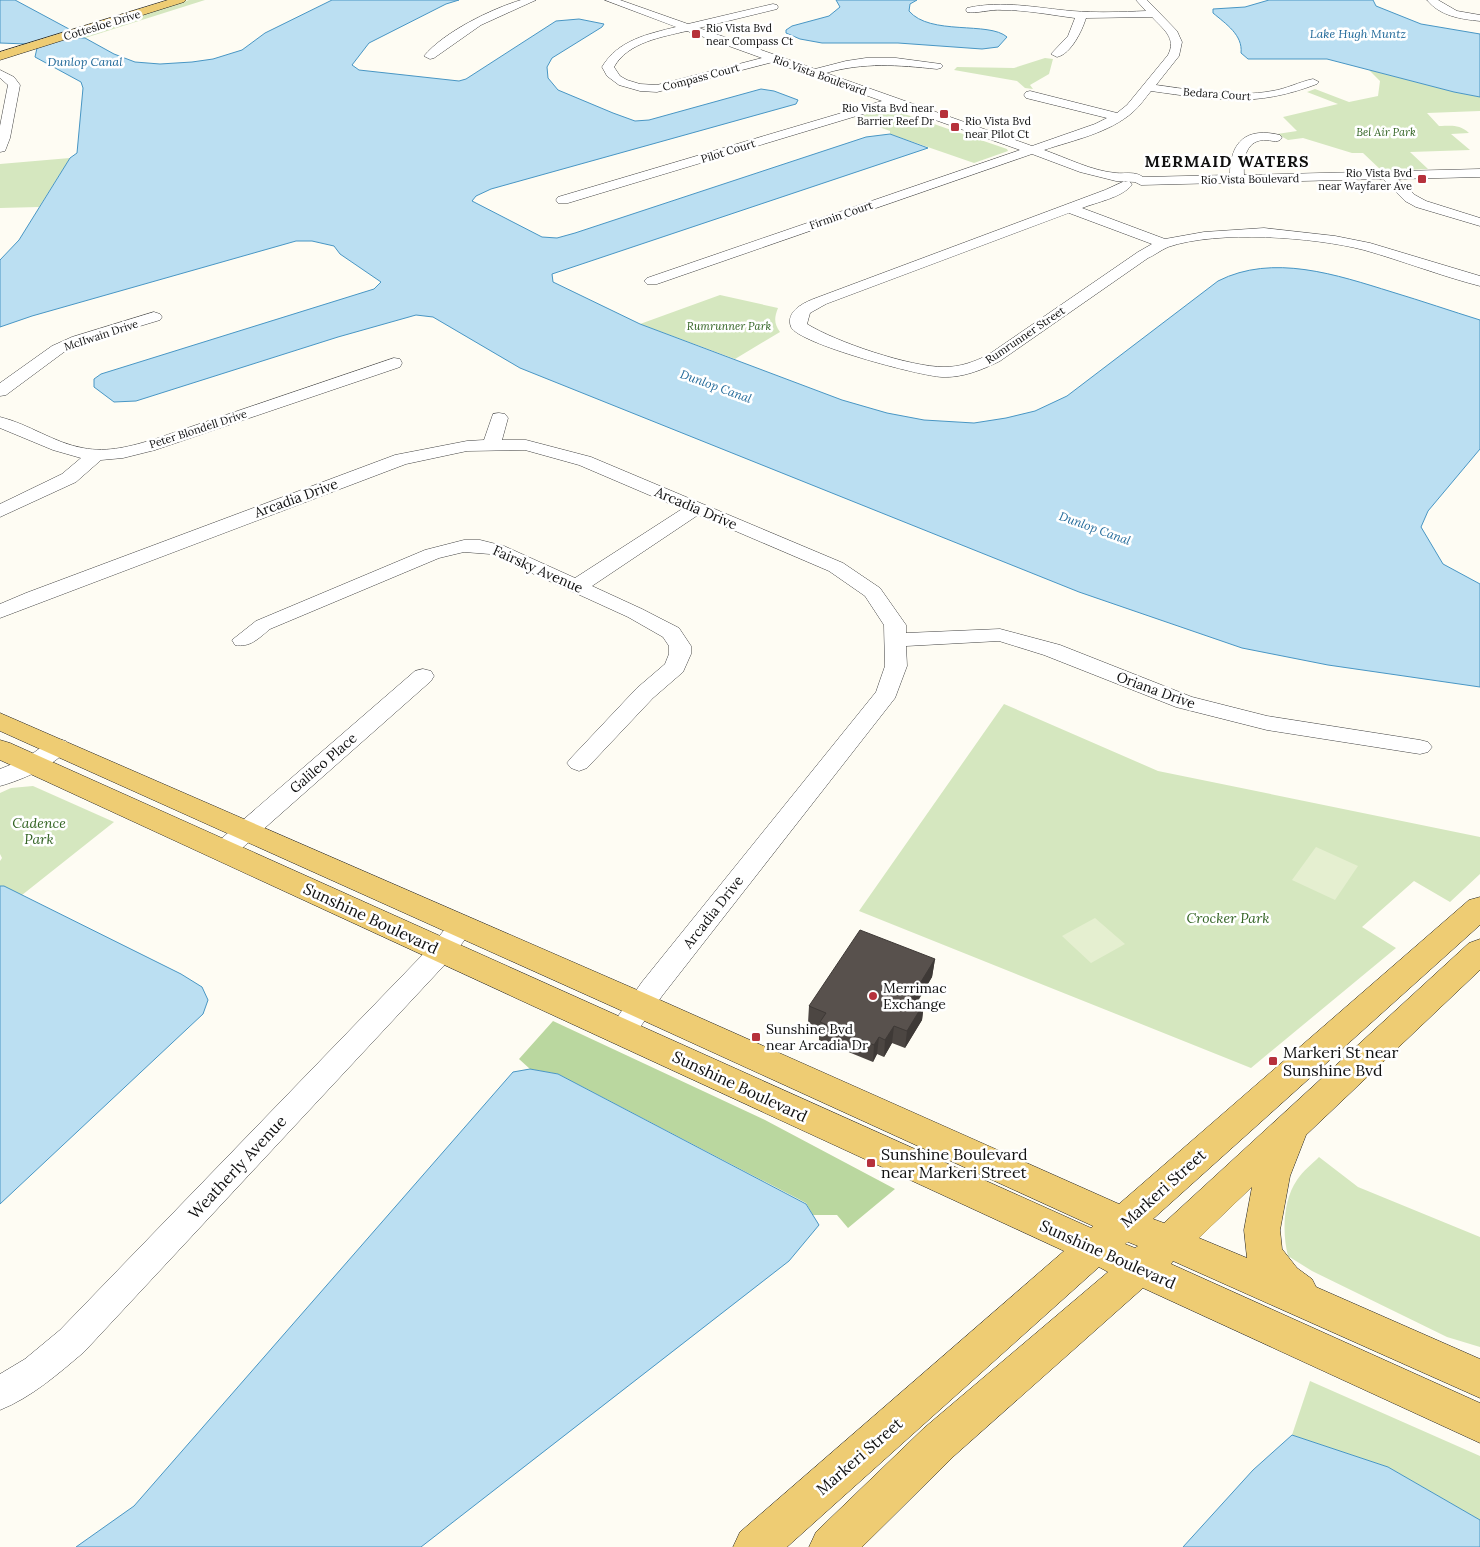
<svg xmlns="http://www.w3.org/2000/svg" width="1480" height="1547" font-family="Lora,serif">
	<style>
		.green { fill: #d5e7bf }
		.forest { fill: #bad79f }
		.pitch { fill: #e5efd0 }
		.water { fill: #bbdff2; stroke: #4896c4 }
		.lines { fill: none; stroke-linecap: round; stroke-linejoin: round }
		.minor-casing { stroke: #434343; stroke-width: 1 }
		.major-casing { stroke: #212121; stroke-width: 1 }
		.minor { fill: #fff; fill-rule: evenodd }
		.major { fill: #eecc73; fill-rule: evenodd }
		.wall { fill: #4c4642 }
		.shaded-wall { fill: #3e3936 }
		.building { fill: #58514d; stroke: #3e3936 }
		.poi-dot { fill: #b6313c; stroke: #fff; stroke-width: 2 }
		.labels { text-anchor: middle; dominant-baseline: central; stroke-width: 5; stroke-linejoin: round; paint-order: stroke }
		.far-street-label { font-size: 11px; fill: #101010; stroke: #fff }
		.far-poi-label { font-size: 11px; fill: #101010; stroke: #fff; text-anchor: start }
		.far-park-label { font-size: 11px; font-style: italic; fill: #336424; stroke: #fff }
		.far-water-label { font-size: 12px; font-style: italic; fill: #216999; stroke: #fff }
		.street-label { font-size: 14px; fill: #101010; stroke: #fff }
		.park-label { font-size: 14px; font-style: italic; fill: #336424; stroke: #fff }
		.poi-label { font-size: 14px; fill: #101010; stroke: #fff; text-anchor: start }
		.far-district-label { font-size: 16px; font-weight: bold; letter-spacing: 1px; fill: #101010; stroke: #fff }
		.near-street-label { font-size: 16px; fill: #101010; stroke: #fff }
		.near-poi-label { font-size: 16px; fill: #101010; stroke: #fff; text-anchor: start }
	</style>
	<rect width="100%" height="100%" fill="#fefcf3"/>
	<!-- green -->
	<path class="green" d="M189,0H205L85,38L79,34Z
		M1045,58L1053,59L1049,74L1030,85L1033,89L1025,88L1017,81L954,70L957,67L1014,68Z
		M1369,70L1454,92L1480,97V111L1427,113L1439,126C1452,126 1459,124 1469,133L1451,134L1470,150L1410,152L1428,169L1382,171L1363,153H1352L1303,138L1288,140L1277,134L1297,131L1283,117L1338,104L1307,92L1315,89L1349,102L1378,96L1380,81Z
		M887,108L1007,149L1008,151L974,163L890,134V131L854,118Z
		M70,158L39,207L0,208V164Z
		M720,295L778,308C774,318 774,324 780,332L735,359L640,324Z
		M1004,704L1158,771L1480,837V874L1450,902L1414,881L1362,927L1396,948L1251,1068L859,911Z
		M33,786L114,822L22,895L0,886V861L2,858L0,854V793L11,788Z
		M1319,1157L1358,1187L1480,1237V1347L1447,1337L1312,1271L1288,1256C1282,1233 1283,1200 1297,1180C1303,1171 1312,1164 1319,1157Z
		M1310,1381L1480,1456V1520L1388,1467L1292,1435Z"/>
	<!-- forest -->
	<path class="forest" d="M553,1021L765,1120L895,1189L848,1228L837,1215H813L806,1203L558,1074L530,1069L519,1059Z"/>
	<!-- pitch -->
	<path class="pitch" d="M1316,847L1358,866L1335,900L1292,880Z
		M1095,918L1125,944L1091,963L1062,936Z"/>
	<!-- water -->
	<path class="water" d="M0,0H15L69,29L63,32L64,35L73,38H85L114,54L135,62L160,64L192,62L213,59L242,50L265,33L332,0H459L446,4L369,43L352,65L359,70L459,81L466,79L556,21L579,19L604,24L602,27L552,58L547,67L548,78L558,90L613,113L635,121L649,120L761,89L774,91L798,100L796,104L491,189L476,196L472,201L542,237L557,238L575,233L866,137L890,134L928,148L552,274L553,282L640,324L842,400L887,413L924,420L974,423L1006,418L1035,411L1067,396L1218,281C1273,253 1337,275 1392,292C1422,301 1451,311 1480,320V449L1428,511L1421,527L1443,564L1480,584V687L1328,665L1242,648L1079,592L520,368L433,317L416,315L338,337L136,401L114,402L94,387V379L101,374L374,289L381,282L340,254L334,246L312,241H296L32,316L0,327V260L19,240L70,158L77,153L83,88L81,82L35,57L37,48L27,44L0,43Z
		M836,0H917L910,4L909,11C930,36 989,21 1007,37L998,47L982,49L898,43H822L800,39L786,33V30L792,26L829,16L840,7Z
		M1269,0H1373L1376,6L1421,24L1480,34V97L1454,92L1327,59H1248L1241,53C1243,35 1226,24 1213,13V9L1245,7Z
		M0,886H4L181,974L202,987L208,1000L203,1014L0,1204Z
		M530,1069L558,1074L806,1204L819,1225L789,1261L421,1547H76L134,1506L513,1072Z
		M1292,1435L1388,1467L1480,1520V1547H1183L1253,1470Z"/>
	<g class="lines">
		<defs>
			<path id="minor" d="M521,0H536L481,25L434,58L430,59L424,56C444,32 491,9 521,0Z
				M605,0H620L688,24L773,4L777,5L778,7L777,9L699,28L815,69L846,61L866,58H896L941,64L943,66L941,68L937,69C898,65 864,62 826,73L1032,146L1095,124L1107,118L1026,98L1024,95L1026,92L1030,91L1117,113L1127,105L1168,55C1177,38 1163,29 1152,17L1086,18C1082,31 1071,54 1057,57L1051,54L1068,36L1075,18C1051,15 1027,10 1002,10C991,9 976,14 967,12L966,10L967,8C1003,0 1037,8 1072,11C1097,13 1121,12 1146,11L1136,0H1147L1177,31L1182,42L1179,56L1156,85C1194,90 1234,98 1272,91C1286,89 1299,82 1313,79L1319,82L1317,84C1254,108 1216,100 1151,91C1145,98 1140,106 1133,112C1109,133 1074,140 1044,150C1067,158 1092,171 1116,173C1126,174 1135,171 1143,177L1230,175C1230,141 1247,127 1280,135L1282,138C1278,143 1274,141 1267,140C1246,139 1243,158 1244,175L1480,169V177L1398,179L1415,195L1426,201L1480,218V226L1416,207L1405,201L1383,179L1141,185L1135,182L1116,181L1080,172L1032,154L657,284H647L644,281L647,278L1020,150L893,105L568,203H558L556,200L558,197L882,101L773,62L657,92L640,91L619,85L607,76L602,67C618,40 648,34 676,27ZM687,31L762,58L657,85L640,84L627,80L620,76L614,67C628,42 662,37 687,31Z
				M1427,0H1438L1457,11L1480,15V21C1460,19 1440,16 1427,0Z
				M0,70L14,77L20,85L10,138L5,151L0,152V126L8,85L0,78Z
				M1125,181L1130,182L1132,185C1121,198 1097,202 1082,208L1165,239L1204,232L1264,228L1335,236L1370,243L1480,276V286C1441,276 1403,261 1364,250C1314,237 1217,230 1168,247C1161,250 1155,255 1148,258L1000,361C982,370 962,378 942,377C920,376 799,344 791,327C785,311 805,302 816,298L1105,190ZM1069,213L1152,244L1138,252L988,355C974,362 960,367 944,367C910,367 836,342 807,324L810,313L826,304Z
				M154,312L160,314L162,317L160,320L84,343L64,352L6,395L0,396V383L52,346L72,337Z
				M394,358L400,359L402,363L400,367L155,450L123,458L101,460L76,482L0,517V504L62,474L81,458L53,450L0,428V417C29,424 54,443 83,448C108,453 132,446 155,439Z
				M499,413L505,414L508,418L502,440H526L591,457L843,563L880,588L906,625V633L1000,629L1060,645L1192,697L1267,716L1420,740L1428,742L1432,747L1428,752L1420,754L1267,730L1176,707L1044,655L999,641L906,646L907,666L895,698L662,996L631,1040L621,1043L611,1040L607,1032L642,982L876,692L885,666L884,625L865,596L829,571L698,515L592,586L642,609L679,628L691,646V654L683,672L653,698L587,768L579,771L571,768L567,763L571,758L637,688L665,664L669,654V646L663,637L628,617L490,554L464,552L439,558L270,629C259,638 250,648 235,645L232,640L256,621L425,550L464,540H480L504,546L575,578L682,509L579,465L525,450L467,451L406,464L0,618V604L26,593L395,455L467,441L484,440L493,414Z
				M423,669L431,671L434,676L431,681L232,857L223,860L214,857L210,851L214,845L415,671Z
				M58,739L66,741L70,746C57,765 22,780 0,786V769L25,759L50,741Z
				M462,916L471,919L475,926L451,958L84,1352C58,1374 32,1397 0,1410V1374L25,1359L60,1330L433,944L453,919Z"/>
			<path id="major" d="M168,0H186L184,2L0,60V52Z
				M0,713L651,996L1119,1204L1469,900L1480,897V925L1153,1219L1164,1223L1469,943L1480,939V970L1306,1135L1290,1176L1280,1230L1282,1249L1297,1268L1312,1279L1316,1287L1480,1359V1398L1173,1261L1171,1264L1480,1403V1443L1143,1288L954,1456L862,1547H809L816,1532L924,1428L1108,1272L1099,1267L787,1547H733L740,1532L1064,1251L0,760V740L10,743L1091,1228L1093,1226L629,1014L0,731ZM1252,1187L1244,1230L1247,1258L1199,1238ZM1128,1242L1138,1246L1135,1248L1125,1244Z"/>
		</defs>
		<!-- minor casing -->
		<use href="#minor" class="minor-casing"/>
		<!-- major casing -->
		<use href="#major" class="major-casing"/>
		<!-- minor -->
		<use href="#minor" class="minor"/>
		<!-- major -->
		<use href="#major" class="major"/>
	</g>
	<!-- wall -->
	<path class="wall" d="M935,959L932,977L918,1001L924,1003L922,1020L905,1048L892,1043L884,1057L877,1054L873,1062L819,1040V1028L808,1023L809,1006Z"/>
	<!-- shaded-wall -->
	<path class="shaded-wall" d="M935,959L932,977L909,1015L911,998Z
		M924,1003L922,1020L905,1048L907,1031Z
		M894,1026L892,1043L884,1057L885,1040Z
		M879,1037L877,1054L873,1062L874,1045Z"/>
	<!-- building -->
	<path class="building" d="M860,930L935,959L911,998L924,1003L907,1031L894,1026L885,1040L879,1037L874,1045L820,1022L826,1013L809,1006Z"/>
	<!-- markers -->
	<g class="poi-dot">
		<rect x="691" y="29" width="10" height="10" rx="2.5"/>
		<rect x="939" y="109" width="10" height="10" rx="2.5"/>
		<rect x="950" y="122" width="10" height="10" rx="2.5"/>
		<rect x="1417" y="174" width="10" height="10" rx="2.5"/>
		<circle cx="873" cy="996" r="5"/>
		<rect x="751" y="1032" width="10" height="10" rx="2.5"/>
		<rect x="1268" y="1056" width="10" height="10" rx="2.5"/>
		<rect x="866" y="1158" width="10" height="10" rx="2.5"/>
	</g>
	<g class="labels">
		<!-- far-street labels -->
		<g class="far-street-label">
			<text transform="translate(102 25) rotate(-17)">Cottesloe Drive</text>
			<text transform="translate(820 75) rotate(20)">Rio Vista Boulevard</text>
			<text transform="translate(701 77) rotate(-15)">Compass Court</text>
			<text transform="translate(1217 94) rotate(4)">Bedara Court</text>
			<text transform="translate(728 151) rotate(-17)">Pilot Court</text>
			<text transform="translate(1250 179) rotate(-1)">Rio Vista Boulevard</text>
			<text transform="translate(841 215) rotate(-19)">Firmin Court</text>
			<text transform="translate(101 335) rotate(-18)">McIIwain Drive</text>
			<text transform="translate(1025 335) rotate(-34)">Rumrunner Street</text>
			<text transform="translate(198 429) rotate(-18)">Peter Blondell Drive</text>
		</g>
		<!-- far-poi labels -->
		<g class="far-poi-label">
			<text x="706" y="28">Rio Vista Bvd<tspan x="706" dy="13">near Compass Ct</tspan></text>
			<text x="934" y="108" text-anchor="end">Rio Vista Bvd near<tspan x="934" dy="13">Barrier Reef Dr</tspan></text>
			<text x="965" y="121">Rio Vista Bvd<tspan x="965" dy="13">near Pilot Ct</tspan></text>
			<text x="1412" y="173" text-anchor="end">Rio Vista Bvd<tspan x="1412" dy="13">near Wayfarer Ave</tspan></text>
		</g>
		<!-- far-park labels -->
		<g class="far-park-label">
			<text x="1386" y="132">Bel Air Park</text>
			<text x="729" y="326">Rumrunner Park</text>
		</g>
		<!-- far-water labels -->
		<g class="far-water-label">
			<text x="1358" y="33">Lake Hugh Muntz</text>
			<text x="85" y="61">Dunlop Canal</text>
			<text transform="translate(716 386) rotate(20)">Dunlop Canal</text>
			<text transform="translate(1095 528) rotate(20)">Dunlop Canal</text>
		</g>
		<!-- street labels -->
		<g class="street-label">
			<text transform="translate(296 498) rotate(-20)">Arcadia Drive</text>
			<text transform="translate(696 508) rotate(23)">Arcadia Drive</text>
			<text transform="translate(538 569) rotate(24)">Fairsky Avenue</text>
			<text transform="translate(1156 690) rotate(20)">Oriana Drive</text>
			<text transform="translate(323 763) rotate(-41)">Galileo Place</text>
			<text transform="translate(713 912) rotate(-52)">Arcadia Drive</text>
		</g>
		<!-- park labels -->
		<g class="park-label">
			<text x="39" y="823">Cadence<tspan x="39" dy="16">Park</tspan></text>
			<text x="1228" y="918">Crocker Park</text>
		</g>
		<!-- poi labels -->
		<g class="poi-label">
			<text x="883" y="988">Merrimac<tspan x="883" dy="16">Exchange</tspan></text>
			<text x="766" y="1029">Sunshine Bvd<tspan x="766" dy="16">near Arcadia Dr</tspan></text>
		</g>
		<!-- far-district labels -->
		<g class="far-district-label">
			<text x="1227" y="161">MERMAID WATERS</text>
		</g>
		<!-- near-street labels -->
		<g class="near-street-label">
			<text transform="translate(371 918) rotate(25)">Sunshine Boulevard</text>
			<text transform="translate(740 1086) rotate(25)">Sunshine Boulevard</text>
			<text transform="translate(237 1167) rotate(-47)">Weatherly Avenue</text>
			<text transform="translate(1163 1188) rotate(-42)">Markeri Street</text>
			<text transform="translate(1108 1254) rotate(24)">Sunshine Boulevard</text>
			<text transform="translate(859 1456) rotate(-41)">Markeri Street</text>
		</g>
		<!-- near-poi labels -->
		<g class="near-poi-label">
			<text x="1283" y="1052">Markeri St near<tspan x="1283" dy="18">Sunshine Bvd</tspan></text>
			<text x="881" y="1154">Sunshine Boulevard<tspan x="881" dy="18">near Markeri Street</tspan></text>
		</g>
	</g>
</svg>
